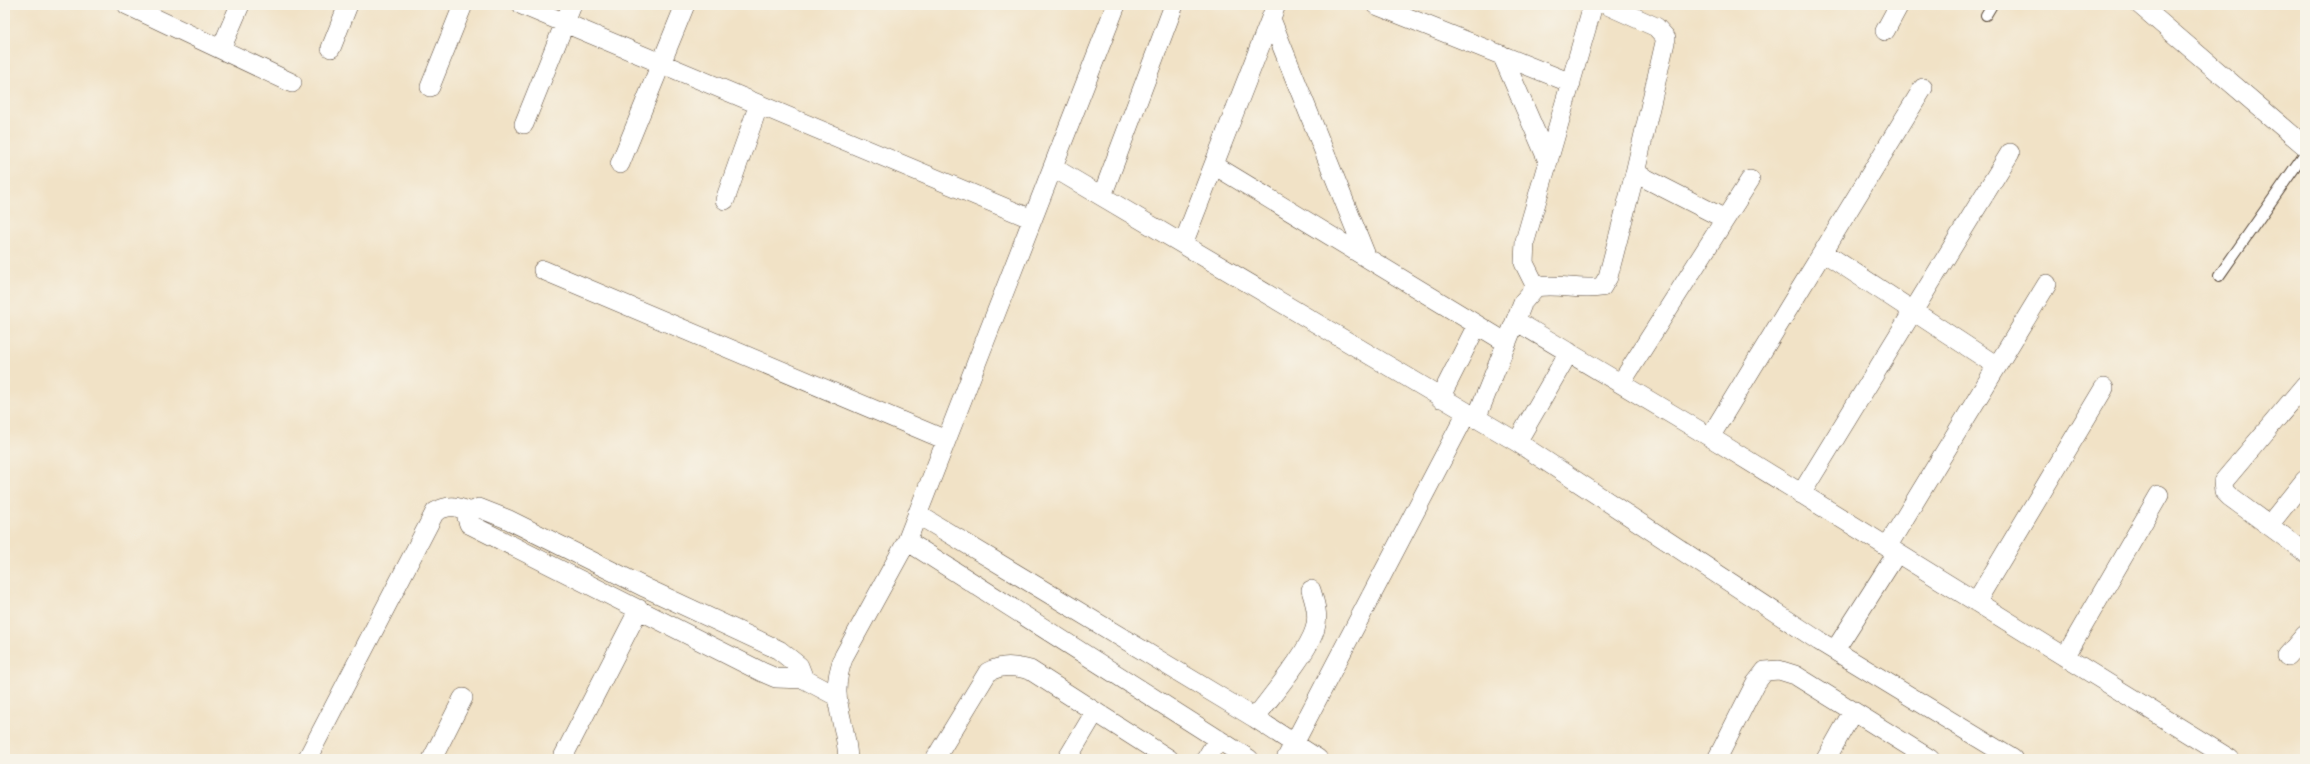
<svg xmlns="http://www.w3.org/2000/svg" width="2310" height="764" font-family="'Patrick Hand',sans-serif">
	<style>
		.lines { fill: none; stroke-linecap: round; stroke-linejoin: round }
		.service-casing { stroke: #564637; stroke-width: 12 }
		.minor-casing { stroke: #564637; stroke-width: 20 }
		.service { stroke: #fff; stroke-width: 10 }
		.minor { stroke: #fff; stroke-width: 19 }
	</style>
	<rect width="100%" height="100%" fill="#f7f3e8"/>
	<filter id="ink" filterUnits="userSpaceOnUse"><feTurbulence type="fractalNoise" baseFrequency=".025" numOctaves="2"/><feDisplacementMap in="SourceGraphic" scale="8" xChannelSelector="R" yChannelSelector="G"/><feConvolveMatrix kernelMatrix="1 2 1 2 8 2 1 2 1" color-interpolation-filters="sRGB"/></filter>
	<filter id="wash" filterUnits="userSpaceOnUse"><feTurbulence type="fractalNoise" baseFrequency=".012" numOctaves="4" result="noise"/><feDisplacementMap in="SourceGraphic" scale="16" xChannelSelector="R" yChannelSelector="G"/><feGaussianBlur stdDeviation="0.9" result="paint"/><feColorMatrix in="noise" values="0 0 0 0 0 0 0 0 0 0 0 0 0 0 0 0 0 1.4 0 .05"/><feComposite in="paint" operator="in"/></filter>
	<g filter="url(#wash)">
		<rect width="100%" height="100%" fill="#f1e2c6"/>
	</g>
	<g filter="url(#ink)">
		<g class="lines">
			<defs>
				<path id="service" d="M1986,15L1992,5
					M2219,276L2305,153"/>
				<path id="minor" d="M127,5L292,83
					M522,5L1032,219
					M1376,5L1571,83
					M2140,5L2305,146
					M1271,19L1367,258
					M1885,31L1899,5
					M331,48L348,5
					M221,49L240,5
					M1502,55L1548,161
					M430,87L463,5
					M524,124L572,5
					M620,164L685,5
					M1214,165L1507,343
					M1054,168L1517,442L1819,641L2013,759
					M1635,173L1725,219
					M1102,196L1174,5
					M725,200L759,104
					M1183,244L1276,5
					M1823,252L1997,366
					M543,270L946,440
					M1536,287L1524,263L1525,241L1593,5
					M1516,321L1710,437L2230,759
					M1621,383L1750,180
					M2305,385L2223,482L2224,491L2230,497L2305,552
					M1440,398L1477,325
					M1476,419L1523,302L1536,287C1559,283 1579,291 1602,287L1608,277L1635,173L1666,38L1656,27L1607,5
					M1710,437L1923,88
					M1517,442L1569,352
					M1801,494L2010,153
					M917,514L1255,718L1318,759
					M2269,525L2305,480
					M907,541L1249,759
					M1887,547L2047,284
					M1976,602L2104,388
					M1835,650L1897,553
					M2287,656L2305,635
					M2065,657L2159,495
					M804,679L799,666L779,650L646,588L507,519L479,508L471,512L467,518L469,524L479,529L762,672L776,678L804,679L836,696
					M1255,718C1271,696 1308,653 1315,629C1319,616 1315,603 1311,590
					M307,759L435,512C449,504 456,506 471,512
					M432,759L463,698
					M562,759L639,609
					M848,759C846,717 827,700 844,656L907,541L1116,5
					M935,759L988,672C1003,664 1014,666 1030,670L1169,759
					M1067,759L1095,712
					M1206,759L1218,739
					M1286,759L1466,414
					M1717,759L1755,684L1765,671L1779,670L1795,675L1930,759
					M1826,759L1853,711"/>
			</defs>
			<!-- service casing -->
			<use href="#service" class="service-casing"/>
			<!-- minor casing -->
			<use href="#minor" class="minor-casing"/>
			<!-- service -->
			<use href="#service" class="service"/>
			<!-- minor -->
			<use href="#minor" class="minor"/>
		</g>
	</g>
	<!-- margin -->
	<rect width="2310" height="764" fill="none" stroke="#f7f3e8" stroke-width="20"/>
</svg>
